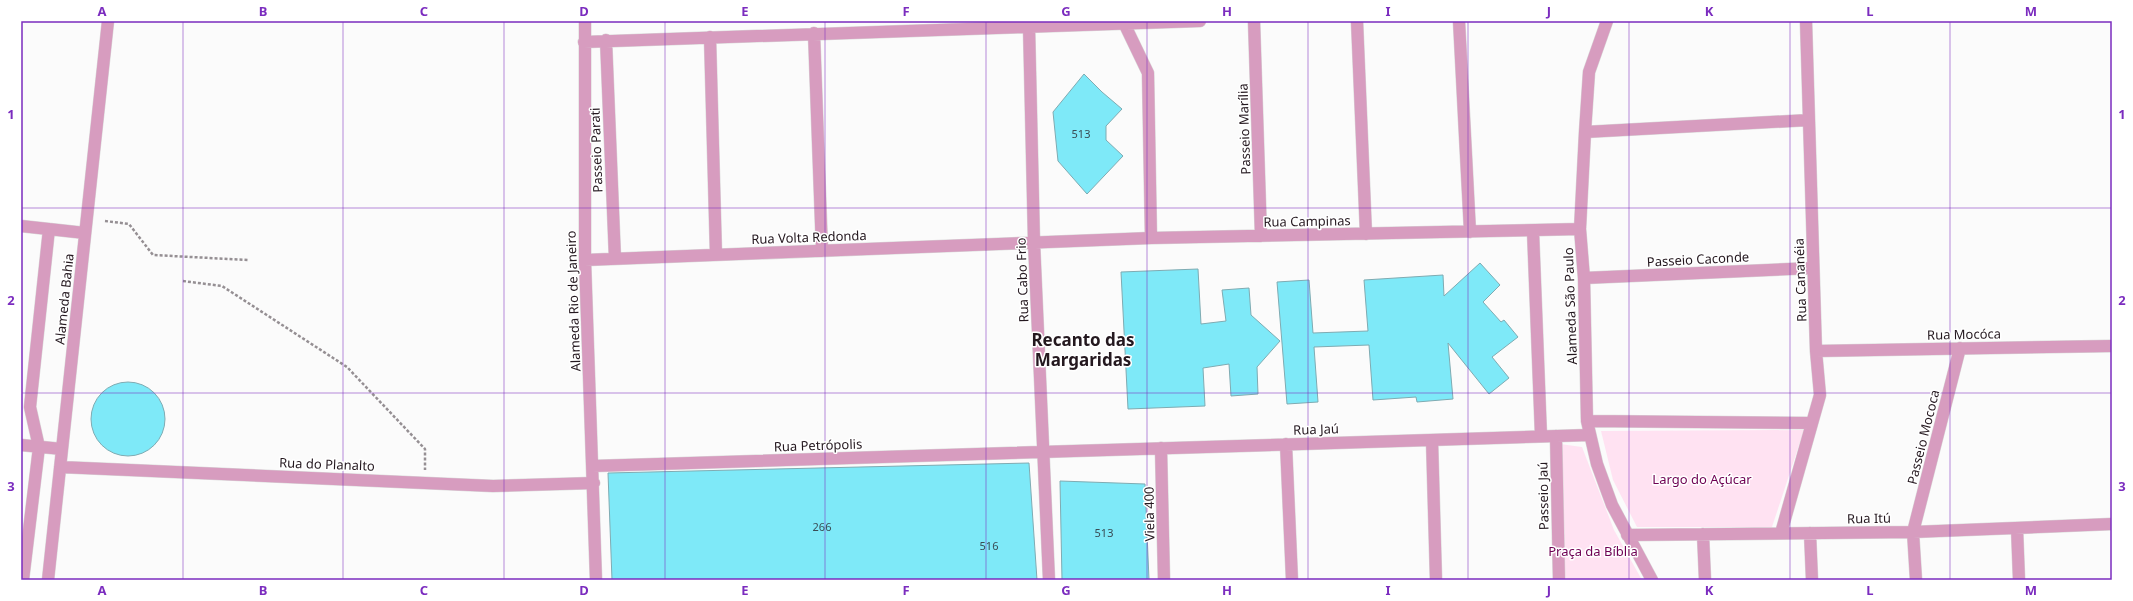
<svg xmlns="http://www.w3.org/2000/svg" width="2133" height="601" font-family="'Noto Sans',sans-serif">
	<style>
		.green { fill: #ffe2f2 }
		.building { fill: #7ee9f8; stroke: #7fabb2 }
		.lines { fill: none; stroke-linecap: round; stroke-linejoin: round }
		.minor-casing { stroke: #d9d7d8; stroke-width: 13 }
		.path { stroke: #958f93; stroke-width: 2.5; stroke-dasharray: 3 2; stroke-linecap: butt }
		.minor { stroke: #d79cbf; stroke-width: 12 }
		.grid { fill: none; stroke: #7b2cbf; stroke-width: 1; stroke-opacity: 0.55 }
		.labels { text-anchor: middle; dominant-baseline: central; stroke-width: 3; stroke-linejoin: round; paint-order: stroke }
		.number-label { font-size: 11px; fill: #3a4c55 }
		.street-label { font-size: 13px; fill: #24181f; stroke: #fff }
		.park-label { font-size: 13px; fill: #6e0053; stroke: #fff }
		.district-label { font-size: 17px; font-weight: bold; fill: #24181f; stroke: #fff }
		.neatline { fill: none; stroke: #7b2cbf; stroke-width: 1.5 }
		.grid-label { font-size: 13px; text-anchor: middle; font-weight: bold; fill: #7b2cbf }
	</style>
	<rect width="100%" height="100%" fill="#fbfbfb"/>
	<!-- green -->
	<path class="green" d="M1804,430L1772,527H1637L1613,480L1601,431Z
		M1560,444L1582,447L1614,530L1642,580H1565Z"/>
	<!-- building -->
	<path class="building" d="M1084,74L1102,92L1122,109L1106,126V140L1123,156L1087,194L1058,161L1053,112Z
		M1480,263L1500,285L1483,302L1501,322L1504,320L1518,337L1492,357L1509,378L1489,394L1448,343L1453,399L1417,402L1416,397L1373,400L1369,345L1314,347L1318,402L1287,404L1277,282L1309,280L1313,333L1368,331L1364,280L1443,275L1444,296Z
		M1198,269L1201,324L1226,321L1222,290L1249,288L1251,315L1280,341L1257,367L1258,394L1231,396L1229,364L1203,368L1205,406L1128,409L1121,272Z
		M91 419a37 37 0 1 1 74 0a37 37 0 1 1-74 0Z
		M1029,463L1037,580H612L608,473Z
		M1060,481L1145,484L1149,580H1062Z"/>
	<g class="lines">
		<defs>
			<path id="minor" d="M585,21V260L596,580
				M1123,21L1148,73L1151,238
				M1254,21L1261,236
				M1357,21L1366,234
				M1459,21L1470,232
				M1607,21L1589,72L1585,132L1580,229L1584,278L1587,421L1597,464L1612,505L1652,580
				M1029,26L1034,242L1049,580
				M814,33L822,251
				M710,37L716,255
				M606,40L615,259
				M584,42L1200,21
				M1585,132L1809,120
				M21,226L85,233
				M1533,231L1541,436
				M585,260L1151,238L1580,229
				M1584,278L1813,268
				M1816,351L2112,346
				M1587,421L1812,423
				M1556,436L1559,580
				M1432,440L1436,580
				M1286,444L1292,580
				M21,445L62,449
				M1161,448L1164,580
				M593,466L1590,435
				M60,467L493,486L594,483
				M2017,528L2019,580
				M1781,533L1820,395L1816,351L1806,21
				M1810,533L1812,580
				M1703,534L1705,580
				M1627,535L1913,532L2112,524
				M23,580L39,447L30,407L49,229
				M48,580L108,21
				M1916,580L1913,532L1960,348"/>
		</defs>
		<!-- minor casing -->
		<use href="#minor" class="minor-casing"/>
		<!-- path -->
		<path class="path" d="M105,221L129,224L153,255L248,260
			M183,281L222,286L347,367L425,449V470"/>
		<!-- minor -->
		<use href="#minor" class="minor"/>
	</g>
	<!-- grid -->
	<path class="grid" d="M183,21V580M343,21V580M504,21V580M665,21V580M825,21V580M986,21V580M1147,21V580M1308,21V580M1468,21V580M1629,21V580M1790,21V580M1950,21V580M21,208H2112M21,393H2112"/>
	<g class="labels">
		<!-- number labels -->
		<g class="number-label">
			<text x="1081" y="133">513</text>
			<text x="822" y="526">266</text>
			<text x="1104" y="532">513</text>
			<text x="989" y="545">516</text>
		</g>
		<!-- street labels -->
		<g class="street-label">
			<text transform="translate(1244 129) rotate(-92)">Passeio Marília</text>
			<text transform="translate(596 150) rotate(-92)">Passeio Parati</text>
			<text transform="translate(1307 221) rotate(-1)">Rua Campinas</text>
			<text transform="translate(809 237) rotate(-2)">Rua Volta Redonda</text>
			<text transform="translate(1698 259) rotate(-3)">Passeio Caconde</text>
			<text transform="translate(1022 280) rotate(-92)">Rua Cabo Frio</text>
			<text transform="translate(1800 280) rotate(-92)">Rua Cananéia</text>
			<text transform="translate(64 299) rotate(-84)">Alameda Bahia</text>
			<text transform="translate(573 301) rotate(-92)">Alameda Rio de Janeiro</text>
			<text transform="translate(1570 306) rotate(-92)">Alameda São Paulo</text>
			<text transform="translate(1964 334) rotate(-1)">Rua Mocóca</text>
			<text transform="translate(1316 429) rotate(-2)">Rua Jaú</text>
			<text transform="translate(1923 437) rotate(-76)">Passeio Mococa</text>
			<text transform="translate(818 445) rotate(-2)">Rua Petrópolis</text>
			<text transform="translate(327 464) rotate(2)">Rua do Planalto</text>
			<text transform="translate(1543 496) rotate(-91)">Passeio Jaú</text>
			<text transform="translate(1149 514) rotate(-91)">Viela 400</text>
			<text transform="translate(1869 518) rotate(-1)">Rua Itú</text>
		</g>
		<!-- park labels -->
		<g class="park-label">
			<text x="1702" y="479">Largo do Açúcar</text>
			<text x="1593" y="551">Praça da Bíblia</text>
		</g>
		<!-- district labels -->
		<g class="district-label">
			<text x="1083" y="339">Recanto das<tspan x="1083" dy="20">Margaridas</tspan></text>
		</g>
	</g>
	<!-- border -->
	<rect width="2133" height="601" fill="none" stroke="#ffffff" stroke-width="44"/>
	<rect x="22" y="22" width="2089" height="557" class="neatline"/>
	<g class="grid-label">
		<text x="102" y="16">A</text>
		<text x="263" y="16">B</text>
		<text x="424" y="16">C</text>
		<text x="584" y="16">D</text>
		<text x="745" y="16">E</text>
		<text x="906" y="16">F</text>
		<text x="1066" y="16">G</text>
		<text x="1227" y="16">H</text>
		<text x="1388" y="16">I</text>
		<text x="1549" y="16">J</text>
		<text x="1709" y="16">K</text>
		<text x="1870" y="16">L</text>
		<text x="2031" y="16">M</text>
		<text x="11" y="119">1</text>
		<text x="2122" y="119">1</text>
		<text x="11" y="305">2</text>
		<text x="2122" y="305">2</text>
		<text x="11" y="491">3</text>
		<text x="2122" y="491">3</text>
		<text x="102" y="595">A</text>
		<text x="263" y="595">B</text>
		<text x="424" y="595">C</text>
		<text x="584" y="595">D</text>
		<text x="745" y="595">E</text>
		<text x="906" y="595">F</text>
		<text x="1066" y="595">G</text>
		<text x="1227" y="595">H</text>
		<text x="1388" y="595">I</text>
		<text x="1549" y="595">J</text>
		<text x="1709" y="595">K</text>
		<text x="1870" y="595">L</text>
		<text x="2031" y="595">M</text>
	</g>
</svg>
